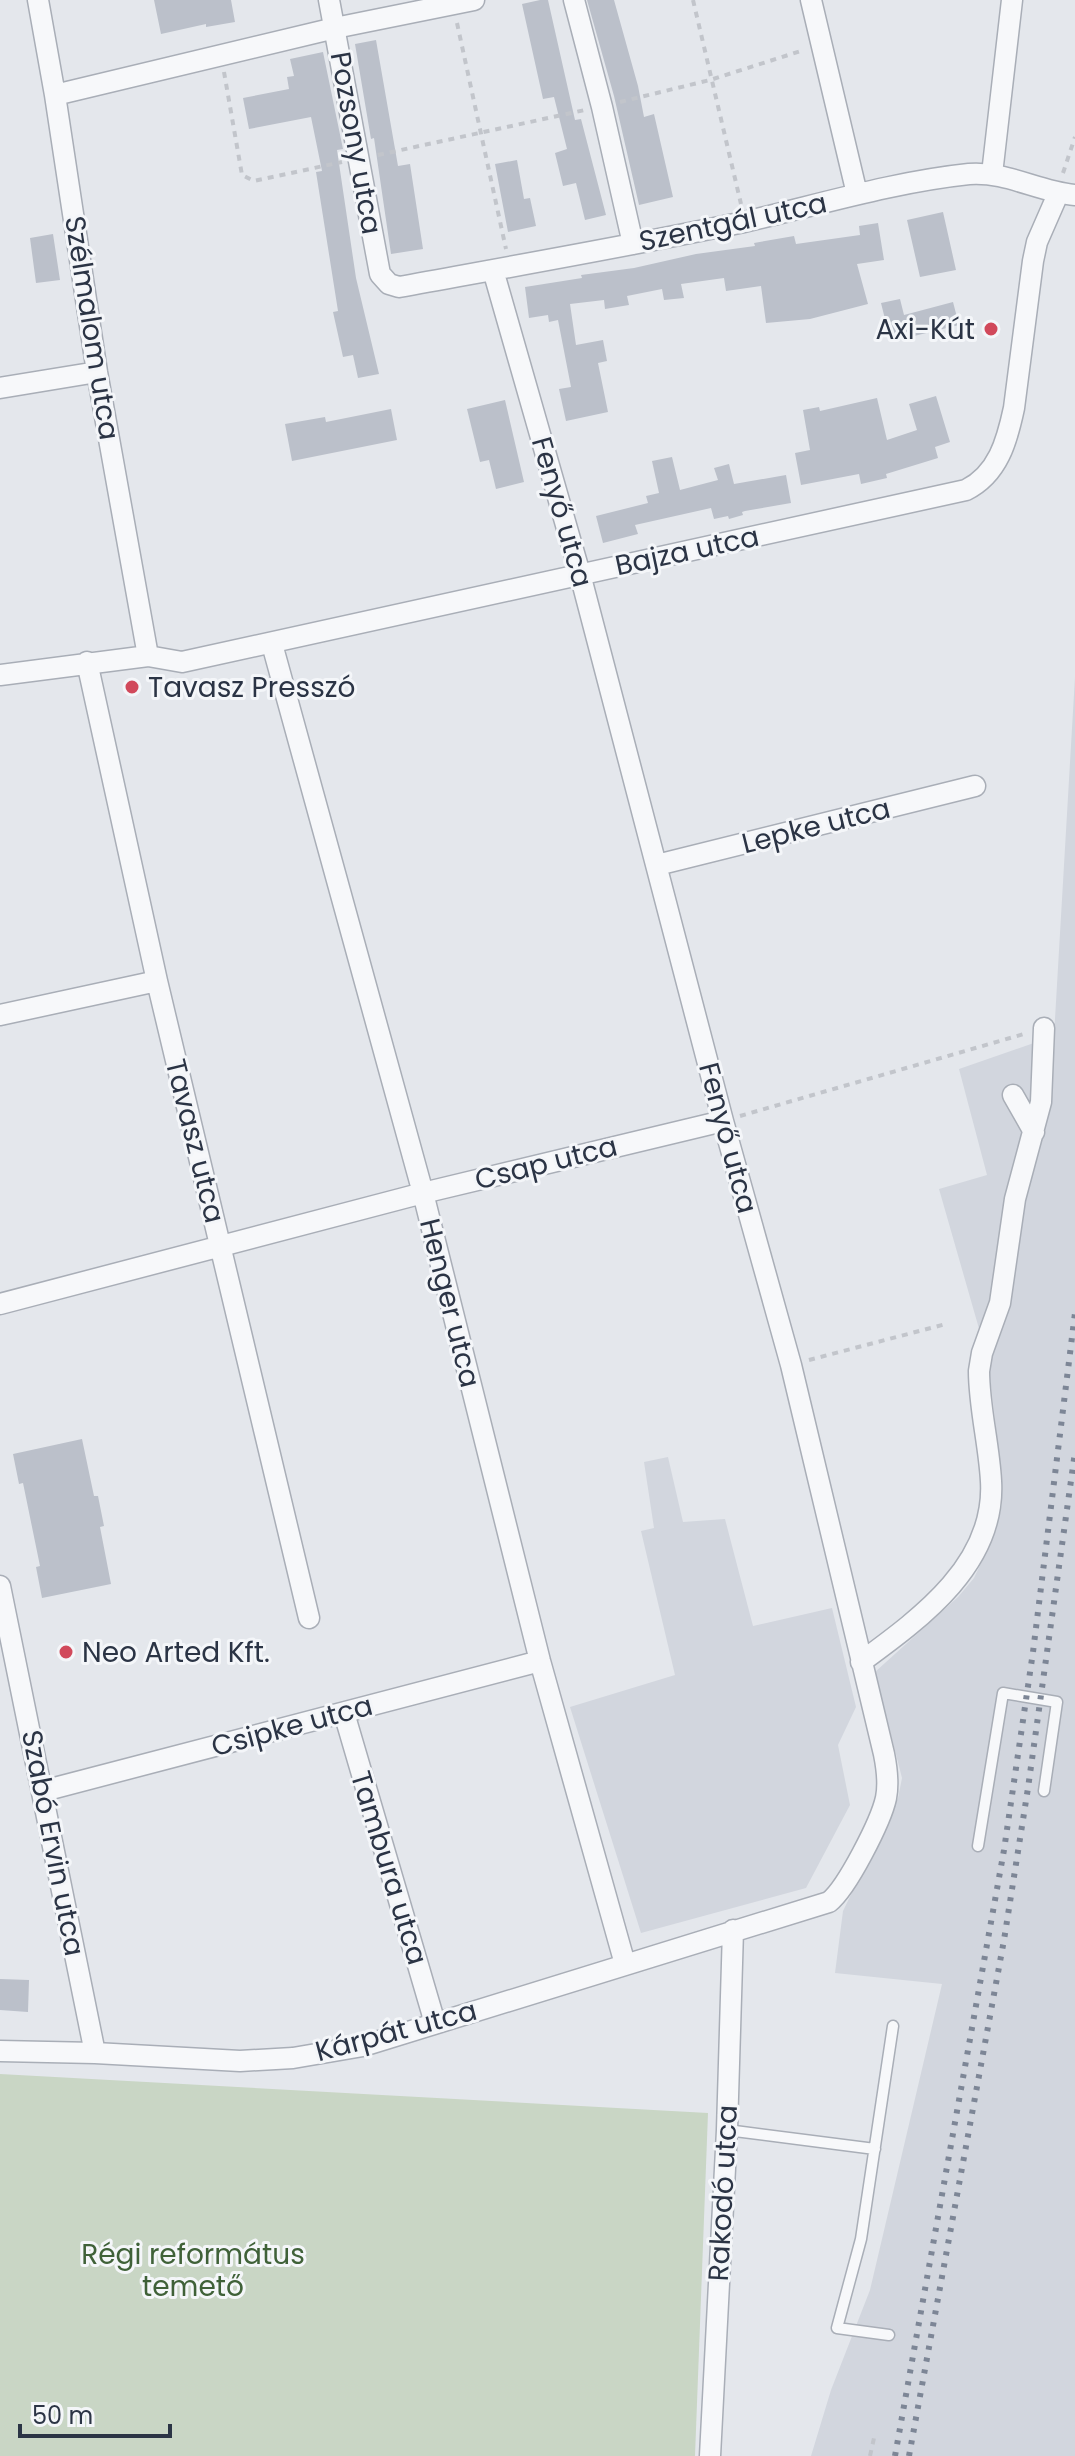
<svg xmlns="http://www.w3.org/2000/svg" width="1075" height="2456" font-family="Poppins,sans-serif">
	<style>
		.built { fill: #d2d6de }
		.green { fill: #c9d6c5 }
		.building { fill: #bbc0ca }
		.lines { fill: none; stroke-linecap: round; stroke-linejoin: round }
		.lane-casing { stroke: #a9aeb7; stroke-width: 13 }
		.street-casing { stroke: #a9aeb7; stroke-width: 23 }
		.path { stroke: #c2c5cb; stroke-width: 4; stroke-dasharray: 6 6; stroke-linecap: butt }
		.lane { stroke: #f7f8fa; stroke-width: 10 }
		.street { stroke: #f7f8fa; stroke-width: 20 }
		.rail { stroke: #7d8696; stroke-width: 6; stroke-dasharray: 4 8; stroke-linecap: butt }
		.poi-dot { fill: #d1495b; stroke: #f4f6f9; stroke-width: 3 }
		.labels { text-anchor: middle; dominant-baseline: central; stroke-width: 6; stroke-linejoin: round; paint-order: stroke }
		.street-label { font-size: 28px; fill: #2b3445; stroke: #f4f6f9 }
		.poi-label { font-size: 28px; fill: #2b3445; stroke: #f4f6f9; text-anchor: start }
		.park-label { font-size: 28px; fill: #3f6138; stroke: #f4f6f9 }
	</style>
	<rect width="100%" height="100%" fill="#e4e7ec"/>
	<!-- built -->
	<path class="built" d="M1075,677V2456H811L831,2390L870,2290L942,1984L835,1973L843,1911L898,1798L902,1778L875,1672L958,1597L974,1578L996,1531L1002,1505V1479L988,1360L939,1189L987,1175L959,1069L1054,1036Z
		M668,1457L683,1522L725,1519L753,1626L832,1608L856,1707L838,1745L850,1805L806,1888L641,1933L570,1707L675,1675L641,1531L654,1528L644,1462Z"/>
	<!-- green -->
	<path class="green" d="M0,2074L708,2113L695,2456H0Z"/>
	<!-- building -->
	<path class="building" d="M154,0H231L235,22L206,27V24L161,34Z
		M540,0H548L575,120L581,119L606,215L585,220L576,183L563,186L555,153L567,149L554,97L543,99L522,4Z
		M587,0H614L638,86L644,117L654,114L673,197L639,205L614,96Z
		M376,40L398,166L410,164L423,249L391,254L374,138L371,139L355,44Z
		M323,52L343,149L337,150L356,278L379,374L358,378L353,355L343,357L333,312L338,311L316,172L322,171L311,117L249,129L243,98L289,89L287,77L294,76L290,59Z
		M517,160L524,199L530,198L536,226L508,232L495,164Z
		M943,212L956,270L920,277L907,220Z
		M878,223L884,260L857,264L868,304L810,319L766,323L761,286L726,291L724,278L681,284L684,298L664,300L662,289L627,296L629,305L605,309L604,300L570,304L576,345L603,340L607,361L598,363L608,412L566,421L559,389L571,387L558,320L549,322L548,315L529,318L525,287L582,278L581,275L634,268L696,254L755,246L754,243L794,236L796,244L860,235L859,226Z
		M53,234L60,280L36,283L30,238Z
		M900,299L904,315L953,302L959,325L914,336L913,334L890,339L881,303Z
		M936,396L950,442L935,447L938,458L886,474L887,478L861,484L859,474L801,485L795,453L810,450L803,410L819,407L820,411L877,398L887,440L917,430L909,404Z
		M505,400L524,482L496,489L489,460L480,462L467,409Z
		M391,409L397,440L292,461L285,424L325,417L326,422Z
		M672,457L680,490L718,480L714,468L729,464L734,484L786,475L791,503L745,511L742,512L743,515L729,519L728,516L714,519L711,508L635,525L638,534L603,543L596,516L648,503L646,496L659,493L652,461Z
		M82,1439L94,1496H98L104,1526L100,1527L111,1584L42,1598L36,1567L40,1566L23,1483L19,1484L13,1454Z
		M0,1979L29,1980L28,2012L0,2010Z"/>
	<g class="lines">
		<defs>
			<path id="lane" d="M978,1846L1003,1693L1057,1702L1044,1791
				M727,2130L875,2149
				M889,2335L837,2328L861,2239L893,2026"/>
			<path id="street" d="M38,0L55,95L97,372L148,656
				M329,0L380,274L389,284L399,287C514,266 629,246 744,222C818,205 893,182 969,174C1006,171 1039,192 1075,195
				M574,0L602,107L633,244
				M811,0L857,194
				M55,95L335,28L474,0
				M992,174L1012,0
				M0,388L97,372
				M272,644L423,1193L540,1661L625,1964
				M87,662L157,981L309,1618
				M0,675L148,656L182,662L966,490C998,474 1007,441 1014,408L1033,261L1037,242L1058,194
				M657,865L975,786
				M0,1015L157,981
				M1013,1095L1034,1132
				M0,1304L423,1193L723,1121
				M0,1586L95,2053
				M861,1662C921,1618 996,1564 991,1481C989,1444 979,1407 979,1371L982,1353L1000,1303L1015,1199L1041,1102L1044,1028
				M344,1713L435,2023
				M43,1791L540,1661
				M0,2051L95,2053L240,2061L293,2058L363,2046L829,1902C847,1888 881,1821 886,1798C889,1783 887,1769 884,1754L791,1365L723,1121L580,574L493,270
				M710,2456L727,2130L733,1930"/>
		</defs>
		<!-- lane casing -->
		<use href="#lane" class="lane-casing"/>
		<!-- street casing -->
		<use href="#street" class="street-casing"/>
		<!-- path -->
		<path class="path" d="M693,0L741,204
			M457,23L506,249
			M224,72L242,175L254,181L342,162
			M620,102L710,80L804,50
			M378,155L585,110
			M1063,173L1075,137
			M740,1116L1024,1034
			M809,1360L946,1324
			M870,2456L874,2438"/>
		<!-- lane -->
		<use href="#lane" class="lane"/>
		<!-- street -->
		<use href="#street" class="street"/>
		<!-- rail -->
		<path class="rail" d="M895,2456L1004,1850L1033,1652L1075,1313
			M909,2456L1004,1940L1028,1788L1075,1452"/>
	</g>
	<!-- markers -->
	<g class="poi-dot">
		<circle cx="991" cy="329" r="8"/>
		<circle cx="132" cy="687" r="8"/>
		<circle cx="66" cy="1652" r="8"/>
	</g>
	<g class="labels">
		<!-- street labels -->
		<g class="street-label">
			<text transform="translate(356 143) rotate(80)">Pozsony utca</text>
			<text transform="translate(733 222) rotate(-12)">Szentgál utca</text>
			<text transform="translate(92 328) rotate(81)">Szélmalom utca</text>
			<text transform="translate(562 512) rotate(74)">Fenyő utca</text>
			<text transform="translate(687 551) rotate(-12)">Bajza utca</text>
			<text transform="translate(816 826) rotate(-14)">Lepke utca</text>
			<text transform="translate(728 1138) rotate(75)">Fenyő utca</text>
			<text transform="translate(195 1141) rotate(76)">Tavasz utca</text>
			<text transform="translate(546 1163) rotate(-14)">Csap utca</text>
			<text transform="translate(450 1303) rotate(76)">Henger utca</text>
			<text transform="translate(292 1726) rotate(-15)">Csipke utca</text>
			<text transform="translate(53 1843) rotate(79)">Szabó Ervin utca</text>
			<text transform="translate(389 1868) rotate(73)">Tambura utca</text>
			<text transform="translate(396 2031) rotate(-15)">Kárpát utca</text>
			<text transform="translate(723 2193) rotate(-87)">Rakodó utca</text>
		</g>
		<!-- poi labels -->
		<g class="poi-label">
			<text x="975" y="329" text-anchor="end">Axi-Kút</text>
			<text x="148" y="687">Tavasz Presszó</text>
			<text x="82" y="1652">Neo Arted Kft.</text>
		</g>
		<!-- park labels -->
		<g class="park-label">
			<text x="193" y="2254">Régi református<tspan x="193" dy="32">temető</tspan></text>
		</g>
	</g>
	<!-- scale -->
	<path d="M20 2424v12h150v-12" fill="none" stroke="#2b3445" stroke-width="4"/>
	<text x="32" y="2424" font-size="24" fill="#2b3445" stroke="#f4f6f9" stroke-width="6" paint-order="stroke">50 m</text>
</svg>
